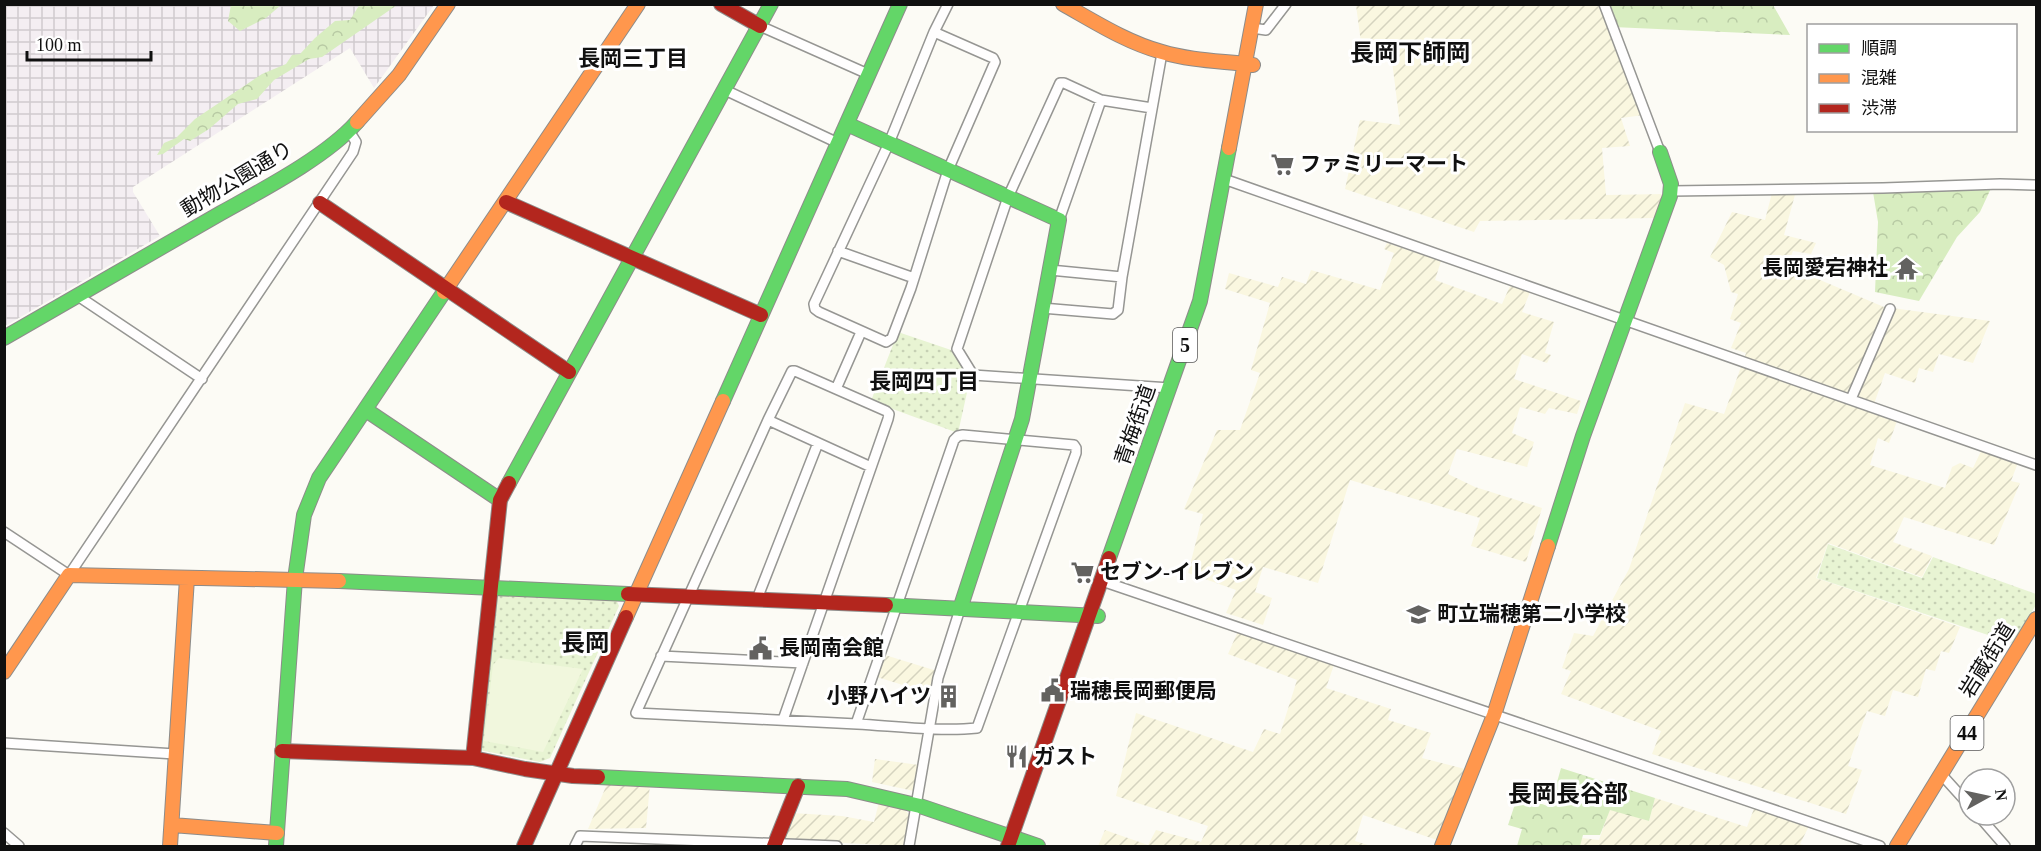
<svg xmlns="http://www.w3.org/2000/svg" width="2041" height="851" font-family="'Times New Roman','Noto Sans JP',serif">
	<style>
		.industrial { fill: url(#industrial-grid) }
		.farmland { fill: url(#farmland-furrows) }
		.green { fill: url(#green-dots) }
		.forest { fill: url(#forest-crowns) }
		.pitch { fill: #f1f7dd }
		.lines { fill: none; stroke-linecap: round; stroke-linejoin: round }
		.street-casing { stroke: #969693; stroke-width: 12 }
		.fast-casing { stroke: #8d8c8a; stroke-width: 16 }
		.slow-casing { stroke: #8d8c8a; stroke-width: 16 }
		.jam-casing { stroke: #8d8c8a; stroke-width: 16 }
		.street { stroke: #fffefe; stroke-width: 9 }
		.fast { stroke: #63d668; stroke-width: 14 }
		.slow { stroke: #ff974d; stroke-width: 14 }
		.jam { stroke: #b3261e; stroke-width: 14 }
		.labels { text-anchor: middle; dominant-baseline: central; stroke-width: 6; stroke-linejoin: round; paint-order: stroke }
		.shield { fill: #fff; stroke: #585858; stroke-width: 1.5 }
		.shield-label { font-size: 20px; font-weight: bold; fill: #101010 }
		.poi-label { font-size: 21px; font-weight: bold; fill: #101010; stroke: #fff; text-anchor: start }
		.street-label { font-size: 21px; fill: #101010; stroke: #fff }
		.neighbourhood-label { font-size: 22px; font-weight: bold; fill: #101010; stroke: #fff }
		.quarter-label { font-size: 24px; font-weight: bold; fill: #101010; stroke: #fff }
	</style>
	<defs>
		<pattern id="industrial-grid" width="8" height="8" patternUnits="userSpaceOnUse" patternTransform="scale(1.5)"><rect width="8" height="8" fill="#f4eef2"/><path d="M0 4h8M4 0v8" fill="none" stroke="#d0cbce"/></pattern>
		<pattern id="farmland-furrows" width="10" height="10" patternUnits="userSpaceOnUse" patternTransform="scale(1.5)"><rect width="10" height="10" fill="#faf7e0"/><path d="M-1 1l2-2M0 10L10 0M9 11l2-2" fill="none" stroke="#d5d3bf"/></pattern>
		<pattern id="green-dots" width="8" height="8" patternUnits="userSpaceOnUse" patternTransform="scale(1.5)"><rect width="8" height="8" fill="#e8f4d3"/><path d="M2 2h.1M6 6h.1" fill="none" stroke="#c6d0b4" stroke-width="1.8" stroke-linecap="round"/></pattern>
		<pattern id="forest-crowns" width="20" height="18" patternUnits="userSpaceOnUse" patternTransform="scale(1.5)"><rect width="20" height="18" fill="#d8edc0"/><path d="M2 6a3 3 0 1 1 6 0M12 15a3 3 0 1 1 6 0" fill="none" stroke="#b8caa4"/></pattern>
	</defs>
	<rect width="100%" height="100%" fill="#fcfbf5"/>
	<!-- industrial -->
	<path class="industrial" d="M5,5H434L374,88L350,48L133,187V192L160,236L5,326Z"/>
	<!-- farmland -->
	<path class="farmland" d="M1602,4L1644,115L1621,118L1630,146L1602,148L1606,195L1665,194L1655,218L1480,221L1474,232L1345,189L1360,120L1400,125L1392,61L1363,58L1356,5Z
		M1773,189L1796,191L1784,235L1816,243L1811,254L1793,251L1787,266L1884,307L1990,321L1973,363L1939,354L1933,372L1919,368L1915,383L1885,373L1874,404L1900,413L1889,443L1878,438L1870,465L1945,488L1952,467L1960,463L1973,468L1983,447L2019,460L2011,481L2020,483L1994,545L1904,517L1893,542L1932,556L1922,577L1828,543L1816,578L1960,627L1949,653L1941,651L1935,671L1926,669L1918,697L1893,690L1885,716L1867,711L1848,766L1862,770L1846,814L1652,754L1661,731L1561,694L1571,671L1562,668L1574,633L1593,636L1629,569L1685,403L1724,414L1746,353L1731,348L1741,323L1730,319L1738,294L1731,292L1724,265L1710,257L1732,212L1765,220Z
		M1387,243L1441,261L1435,280L1502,304L1510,286L1530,292L1522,312L1554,322L1545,353L1551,355L1547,363L1522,354L1514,379L1581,401L1577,414L1549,408L1545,414L1520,407L1512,433L1534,442L1527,467L1457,449L1448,474L1475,487L1542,508L1526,562L1471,546L1480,518L1350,480L1318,583L1263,567L1255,592L1272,598L1263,625L1226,613L1236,590L1188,573L1203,514L1184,509L1217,430H1240L1260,373L1251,370L1270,303L1225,289L1229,273L1278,287L1282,277L1306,284L1311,270L1380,290L1394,253L1384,249Z
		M1239,629L1336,659L1326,688L1391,709L1388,720L1431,733L1422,758L1465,769L1437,840L1363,815L1355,841L1371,846H1098L1105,830L1148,845L1156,830L1201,842L1208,826L1116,796L1136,713L1253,752L1264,729L1280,734L1297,680L1228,654Z
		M885,655L937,671L932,694L877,677Z
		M875,759L919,765L914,791L872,782Z
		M607,784H650L646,828L588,829Z
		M1655,798L1747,827L1755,806L1810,824L1800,844L1807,846H1579L1582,838L1599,840L1610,809L1649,821Z
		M879,802L905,810L909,815L904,846L784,840L792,813L842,816L874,822Z"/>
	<!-- green -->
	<path class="green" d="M898,332L951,350L970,379L958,433L871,401Z
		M1828,544L1922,578L1933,557L2036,594V605L2012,643L1817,578Z
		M500,592L616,599L619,606L550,758L540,762L479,750L495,598Z"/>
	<!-- forest -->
	<path class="forest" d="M360,4L397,5L322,57L309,59L274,80L257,99L238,104L209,129L190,141L184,139L163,154L157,155L164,143L176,138L195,119L262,74L286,64L292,55L300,54L315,38L335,21L350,20Z
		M231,5V4L281,5L266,18L240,31L228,21Z
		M1605,5H1773L1790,35L1613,27Z
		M1993,184L1980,212L1957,237L1919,301L1875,292L1878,222L1873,192L1961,191Z
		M1561,768L1655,798L1649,821L1610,810L1600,835H1583L1580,846H1517L1522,829L1508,825L1518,795L1550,807Z"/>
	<!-- pitch -->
	<path class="pitch" d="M499,658L583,669L543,752L484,741L493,665Z"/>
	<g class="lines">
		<defs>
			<path id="street" d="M1604,4L1660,152
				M760,26L868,74
				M1252,28L1266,30L1286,4
				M934,32L993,58L995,62L948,170L911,288L892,338L886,342L819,312L815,309L814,304L889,143Z
				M934,32L948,4
				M725,90L838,143
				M1152,108L1101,100L1064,83H1060L1008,197L957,349L973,375L1170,388
				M1224,179L2036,465
				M1671,191L1883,188L2000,184L2036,185
				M1059,220L1101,100
				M838,251L914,278
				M1050,270L1122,277L1162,53
				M78,296L202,379
				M1042,308L1113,314L1118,310L1122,277
				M836,389L861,332
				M1851,399L1890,309
				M768,420L871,467
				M4,532L69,575L353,152L356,142L349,131
				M1102,581L1880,846
				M757,599L818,443
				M661,656L803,663
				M783,720L888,419L889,414L886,411L795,371H792L768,420L636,713C710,717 784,720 857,724C894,726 941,732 977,728L1076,453V448L1074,445L963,435L958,436L954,440L856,724
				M4,743L175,754
				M1941,774L1969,805
				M1978,815L2005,846
				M4,833L19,846
				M575,846L580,836L837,846
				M909,846L938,678L960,609"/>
			<path id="fast" d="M847,124L1059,220L1022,419L960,609
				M4,338C76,296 149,255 221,213C262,190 326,157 357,122
				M723,401L900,4
				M366,410L500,500
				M509,483L771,4
				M1548,546L1583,436L1670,196L1671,184L1660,152
				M1109,558L1200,301L1229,148
				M339,581L628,594
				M886,605L1098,616
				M598,777L847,789L920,806L1038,846
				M276,846L295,579L304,515L319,478L444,292"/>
			<path id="slow" d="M1063,4C1095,22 1126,42 1162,52C1192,61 1223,61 1253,65
				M357,122L399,75L448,4
				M1229,148L1256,4
				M444,292L638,4
				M626,617L723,401
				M4,672L69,575L339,581
				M172,825L277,833
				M170,846L187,578
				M1442,846L1494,715L1548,546
				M1897,846L2036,619"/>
			<path id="jam" d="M721,4L760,26
				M506,202L761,315
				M320,203L569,372
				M628,594L886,605
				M282,751L473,758L525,769L573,776L598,777
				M473,758L500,500L509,483
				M524,846L626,617
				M774,846L798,786
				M1008,846L1109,558"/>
		</defs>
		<!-- street casing -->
		<use href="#street" class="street-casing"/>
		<!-- fast casing -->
		<use href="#fast" class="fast-casing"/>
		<!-- slow casing -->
		<use href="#slow" class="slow-casing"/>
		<!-- jam casing -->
		<use href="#jam" class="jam-casing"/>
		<!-- street -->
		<use href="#street" class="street"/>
		<!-- fast -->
		<use href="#fast" class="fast"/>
		<!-- slow -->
		<use href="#slow" class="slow"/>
		<!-- jam -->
		<use href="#jam" class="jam"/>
	</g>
	<!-- icons -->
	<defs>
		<symbol id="supermarket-bare" viewBox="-9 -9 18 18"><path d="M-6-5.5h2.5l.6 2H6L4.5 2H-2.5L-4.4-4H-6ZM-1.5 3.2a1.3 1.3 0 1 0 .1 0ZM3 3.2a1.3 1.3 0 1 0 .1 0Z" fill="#636260" stroke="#fff" stroke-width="2.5" paint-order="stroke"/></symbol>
		<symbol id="temple-bare" viewBox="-9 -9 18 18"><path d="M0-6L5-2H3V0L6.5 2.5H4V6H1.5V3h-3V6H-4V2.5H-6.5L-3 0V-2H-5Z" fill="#636260" stroke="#fff" stroke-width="2.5" paint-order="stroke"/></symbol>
		<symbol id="school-bare" viewBox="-9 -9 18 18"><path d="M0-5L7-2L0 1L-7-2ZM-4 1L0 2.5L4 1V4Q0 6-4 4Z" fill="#636260" stroke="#fff" stroke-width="2.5" paint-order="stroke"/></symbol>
		<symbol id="civic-bare" viewBox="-9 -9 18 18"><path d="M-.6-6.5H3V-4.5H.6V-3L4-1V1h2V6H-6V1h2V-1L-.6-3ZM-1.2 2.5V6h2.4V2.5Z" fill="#636260" stroke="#fff" stroke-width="2.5" paint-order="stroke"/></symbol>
		<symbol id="building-bare" viewBox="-9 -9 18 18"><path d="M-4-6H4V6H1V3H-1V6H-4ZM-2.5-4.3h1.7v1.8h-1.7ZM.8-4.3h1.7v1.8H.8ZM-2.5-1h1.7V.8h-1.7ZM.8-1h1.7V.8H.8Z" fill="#636260" stroke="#fff" stroke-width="2.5" paint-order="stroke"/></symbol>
		<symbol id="restaurant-bare" viewBox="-9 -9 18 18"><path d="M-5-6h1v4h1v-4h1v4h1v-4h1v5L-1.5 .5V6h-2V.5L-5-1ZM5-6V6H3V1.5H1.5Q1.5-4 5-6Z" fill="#636260" stroke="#fff" stroke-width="2.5" paint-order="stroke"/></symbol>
	</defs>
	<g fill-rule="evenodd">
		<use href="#supermarket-bare" x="1266" y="148" width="33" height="33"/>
		<use href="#temple-bare" x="1890" y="252" width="33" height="33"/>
		<use href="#supermarket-bare" x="1066" y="556" width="33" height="33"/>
		<use href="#school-bare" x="1402" y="598" width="33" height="33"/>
		<use href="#civic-bare" x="744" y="632" width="33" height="33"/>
		<use href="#civic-bare" x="1036" y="674" width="33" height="33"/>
		<use href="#building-bare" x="932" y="680" width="33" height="33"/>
		<use href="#restaurant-bare" x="1000" y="740" width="33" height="33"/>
	</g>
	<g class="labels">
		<!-- shield labels -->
		<g class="shield">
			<rect x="1173" y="328" width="24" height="34" rx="4.5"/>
			<rect x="1950.5" y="716" width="33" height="34" rx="4.5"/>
		</g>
		<g class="shield-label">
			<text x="1185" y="345">5</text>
			<text x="1967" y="733">44</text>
		</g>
		<!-- poi labels -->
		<g class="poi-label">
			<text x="1300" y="164">ファミリーマート</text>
			<text x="1888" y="268" text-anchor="end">長岡愛宕神社</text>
			<text x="1100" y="572">セブン-イレブン</text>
			<text x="1437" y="614">町立瑞穂第二小学校</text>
			<text x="779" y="648">長岡南会館</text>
			<text x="1070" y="691">瑞穂長岡郵便局</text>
			<text x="931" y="696" text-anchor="end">小野ハイツ</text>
			<text x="1034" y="757">ガスト</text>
		</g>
		<!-- street labels -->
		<g class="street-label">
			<text transform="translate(237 179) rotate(-31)">動物公園通り</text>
			<text transform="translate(1135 425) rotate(-71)">青梅街道</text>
			<text transform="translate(1987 660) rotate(-58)">岩蔵街道</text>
		</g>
		<!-- neighbourhood labels -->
		<g class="neighbourhood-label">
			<text x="633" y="58">長岡三丁目</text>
			<text x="924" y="381">長岡四丁目</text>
		</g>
		<!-- quarter labels -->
		<g class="quarter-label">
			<text x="1410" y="53">長岡下師岡</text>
			<text x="585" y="643">長岡</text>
			<text x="1568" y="794">長岡長谷部</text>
		</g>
	</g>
	<!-- border -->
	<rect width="2041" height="851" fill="none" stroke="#101010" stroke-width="12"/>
	<!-- legend -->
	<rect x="1807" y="24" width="210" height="108" fill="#ffffff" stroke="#9f9f9f" stroke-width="1.5"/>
	<rect x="1819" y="44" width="30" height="9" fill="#63d668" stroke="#9f9f9f" stroke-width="1.5"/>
	<text x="1861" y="54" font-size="18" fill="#101010">順調</text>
	<rect x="1819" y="74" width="30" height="9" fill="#ff974d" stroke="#9f9f9f" stroke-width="1.5"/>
	<text x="1861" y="84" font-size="18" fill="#101010">混雑</text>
	<rect x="1819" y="104" width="30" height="9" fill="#b3261e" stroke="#9f9f9f" stroke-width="1.5"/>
	<text x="1861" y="114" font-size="18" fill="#101010">渋滞</text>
	<!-- north arrow -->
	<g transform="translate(1987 797) rotate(82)"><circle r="28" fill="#ffffff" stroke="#9f9f9f" stroke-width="1.5"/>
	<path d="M0-4.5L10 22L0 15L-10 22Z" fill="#636260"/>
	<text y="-9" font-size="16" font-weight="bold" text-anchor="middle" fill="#101010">N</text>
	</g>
	<!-- scale -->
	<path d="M27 51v9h124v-9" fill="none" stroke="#101010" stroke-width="3"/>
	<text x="36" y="51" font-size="18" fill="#101010" stroke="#ffffff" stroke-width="4.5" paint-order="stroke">100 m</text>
</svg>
